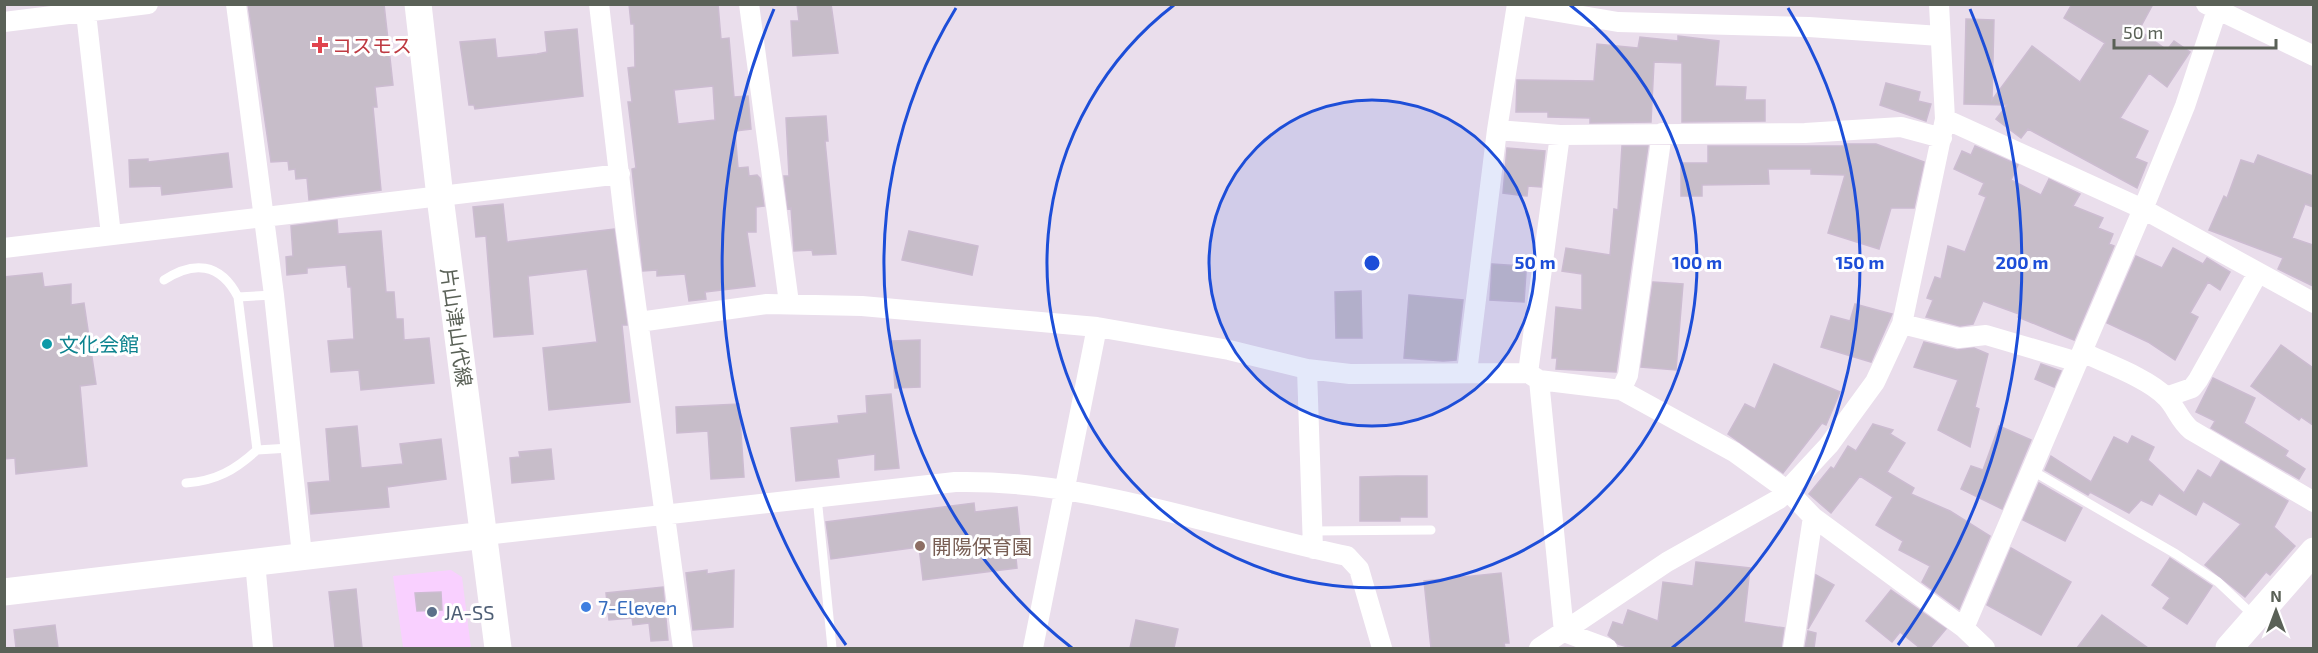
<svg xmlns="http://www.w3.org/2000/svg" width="2318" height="653" font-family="'Exo 2','Noto Sans JP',sans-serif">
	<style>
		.commercial { fill: #f9d0ff }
		.building { fill: #c7bdc9; stroke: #ccbcd1; stroke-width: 1.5; fill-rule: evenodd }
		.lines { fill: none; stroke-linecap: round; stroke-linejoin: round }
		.lane { stroke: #fff; stroke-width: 9 }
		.street { stroke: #fff; stroke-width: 20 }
		.secondary { stroke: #fff; stroke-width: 27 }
		.ring { fill: none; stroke: #1d4ed8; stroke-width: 3 }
		.health-dot { fill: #e0444e; stroke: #fff; stroke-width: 2 }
		.culture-dot { fill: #0f9aa8; stroke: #fff; stroke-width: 2 }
		.education-dot { fill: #8d6e63; stroke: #fff; stroke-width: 2 }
		.shop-dot { fill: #3f7fe0; stroke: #fff; stroke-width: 2 }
		.service-dot { fill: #5c6f8a; stroke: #fff; stroke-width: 2 }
		.labels { text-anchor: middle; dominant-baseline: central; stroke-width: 6; stroke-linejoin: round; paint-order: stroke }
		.health-label { font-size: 20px; fill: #be3a42; stroke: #fff; text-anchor: start }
		.street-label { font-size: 20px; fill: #5a6157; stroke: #fff }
		.culture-label { font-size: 20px; fill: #0d838f; stroke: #fff; text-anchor: start }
		.education-label { font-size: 20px; fill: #785e54; stroke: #fff; text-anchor: start }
		.shop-label { font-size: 20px; fill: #366cbe; stroke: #fff; text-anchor: start }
		.service-label { font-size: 20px; fill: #4e5e75; stroke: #fff; text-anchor: start }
		.centre { fill: #1d4ed8; stroke: #fff; stroke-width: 3 }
		.ring-label { font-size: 18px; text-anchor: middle; font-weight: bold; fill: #1d4ed8; stroke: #fff; stroke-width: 6; stroke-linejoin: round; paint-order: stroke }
	</style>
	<rect width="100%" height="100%" fill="#eadeec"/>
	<!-- commercial -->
	<path class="commercial" d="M451,570L462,577L471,648H391L403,647L393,576Z"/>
	<!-- building -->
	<path class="building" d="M248,4H384L393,85L375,87L377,107H373L381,190L309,200L307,178L296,179L295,169L289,170L288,161L271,162Z
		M629,4H718L721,39L729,38L734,97L748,96L751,129L735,131L738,168L748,167L749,176L757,175L760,178L764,206L756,207V232H747L755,286L705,292L706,299L689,301L685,274L657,276V270L643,271L632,169L636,168L628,102H632L628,68L635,67L634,24H631ZM713,86L715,120L678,124L674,90Z
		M797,4H831L838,53L793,56L791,21H799Z
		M2072,4H2153L2139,30L2167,50L2174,41L2190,52L2167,87L2149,73L2120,118L2148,131L2135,158L2147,163L2137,188L2028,129L2021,138L1996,119L2007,105L1964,104L1966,19L1994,20L1992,100L2032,46L2080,82L2105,43L2064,18Z
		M577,29L583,96L475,109L474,105H469L460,42L495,39L497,58L537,54L547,52L545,32Z
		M1678,36L1719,41L1715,86L1746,87L1745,100H1765V121L1682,122V63L1654,62L1651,122L1590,123V118L1548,117V112H1516L1517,80L1594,81L1597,44L1638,48L1640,37L1678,41Z
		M1886,83L1920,92L1918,101L1931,104L1926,121L1880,105Z
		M826,116L828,141H825L836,254L813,255L812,250L794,251L791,208L788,209L784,176H789L786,118Z
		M1844,144H1876L1924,162L1914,208H1891L1879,249L1828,233L1845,175L1811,174V169H1768L1769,184L1702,185V196H1681V163H1708V146H1844Z
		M1622,146H1648L1616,372L1556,369L1557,358H1552L1556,307L1582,310V274L1562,271L1566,248L1610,255L1614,209L1618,210Z
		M1975,146L2018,165L2011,180L2041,195L2049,179L2080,194L2073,206L2103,218L2098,228L2113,234L2109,244L2114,246L2074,340L2018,317L2019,314L1983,301L1973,324L1960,326L1926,317L1933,300L1927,298L1935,277L1941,279L1948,246L1965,252L1986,197L1979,194L1984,183L1954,169L1962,151L1971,155Z
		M1507,148L1545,151L1541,187L1528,186L1527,196L1503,193Z
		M228,153L232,187L162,195L161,186L130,187L129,160L148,159V162Z
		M2258,155L2313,176V207L2305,204L2292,238L2313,245V286L2278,269L2283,258L2209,230L2224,196L2227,198L2241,160L2254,164Z
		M503,204L507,242L614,229L627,325H622L630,402L549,410L543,348L597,342L587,269L528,276L533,334L494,337L486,236L476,237L473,207Z
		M337,220L338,234L381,231L386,292H394L396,319H403L404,340L429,338L434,383L361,390L359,370L331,372L328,341L354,339L351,287H348L346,265L307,268V273L287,275L286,257L293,256L291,226Z
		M909,231L978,246L972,275L902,260Z
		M2173,248L2203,264L2207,258L2230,272L2220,290L2208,282L2190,313L2198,317L2175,360L2148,342L2107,323L2136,256L2162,268Z
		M1492,264L1522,266V272H1526L1524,302L1490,300Z
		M42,273L44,287L71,284V305L84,303L96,384L80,386L87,466L16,474L15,458L4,459V277Z
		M1653,282L1683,284L1676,370L1641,367Z
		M1361,291L1362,338H1336L1335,292Z
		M1409,295L1463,300L1456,360L1443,361L1404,358Z
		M1855,304L1892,314L1871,362L1821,347L1831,316L1850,321Z
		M920,340V387L895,388L892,341Z
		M1924,342L1957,350L1974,348L1988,354L1975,407L1979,409L1970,447L1938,430L1958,380L1914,367Z
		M2281,345L2313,368V425L2301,417L2299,420L2251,386Z
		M1774,364L1840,392L1826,425L1822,423L1783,473L1728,434L1745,404L1755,409Z
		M2041,364L2061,371L2054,387L2035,379Z
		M2213,378L2255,398L2244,423L2288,451L2285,456L2305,469L2299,479L2211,428L2215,421L2196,412Z
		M891,394L899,468L875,470V454L837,459L839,477L796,481L791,428L839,423L838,416L867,413L866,396Z
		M739,404L744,477L711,479L708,431L677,433L676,407Z
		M1873,424L1893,430L1890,434L1905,443L1887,472L1914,488L1911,494L1950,511L1990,536L1959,609L1922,582L1930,566L1899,550L1903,541L1876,525L1893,497L1860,476L1831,513L1809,494L1831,467L1834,469L1848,446L1856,451Z
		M357,426L361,468L403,464L400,444L441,439L446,479L387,487L389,507L311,514L308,483L330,481L326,429Z
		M1999,426L2031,440L2002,509L1961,489L1971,466L1983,470Z
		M2132,436L2154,447L2148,460L2184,493L2198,470L2211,478L2221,461L2288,501L2274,527L2295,546L2270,575L2266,572L2245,597L2205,565L2241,524L2203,501L2196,515L2159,493L2152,505L2141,500L2129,513L2090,492L2088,495L2045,470L2051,456L2091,482L2114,437L2128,444Z
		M551,449L554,479L512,483L510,458L520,457L519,452Z
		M1396,476H1427V517H1400V521H1360V477Z
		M2039,483L2082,508L2065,541L2023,520Z
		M974,503L975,512L1017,507L1020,537L1014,538L1017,568L923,580L919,547L831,559L826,522Z
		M2011,548L2071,582L2041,635L1987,605Z
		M2170,558L2212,586L2187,624L2163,608L2170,598L2152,585Z
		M1696,562L1750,568L1744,622L1784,628L1781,648H1631L1618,644L1608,635L1613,622L1623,625L1628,610L1658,621L1663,582L1693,586Z
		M707,570V574L734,570L733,627L693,630L686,573Z
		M1501,573L1509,643H1504L1505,648H1431L1424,581Z
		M1816,575L1834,585L1808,629Z
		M663,587L668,640L651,641L649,623L633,625L632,618L609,620L606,593Z
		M356,589L362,648H335L329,592Z
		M1891,590L1946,629L1930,648H1920L1900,632L1892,642L1866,621Z
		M441,592L442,610L417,611L415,593Z
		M2102,615L2148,648H2077Z
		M1136,620L1178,629L1174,648H1130Z
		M55,625L58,648H16L14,630Z
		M1808,631L1816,633L1814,648H1805Z"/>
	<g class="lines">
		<!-- lane -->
		<path class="lane" d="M164,280C193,261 220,262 238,297L257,450C235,470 216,481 186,483
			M238,297L274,295
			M257,450L290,448
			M2031,470L2176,554L2218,582L2254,616
			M817,497L832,648
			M1313,531L1431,530"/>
		<!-- street -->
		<path class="street" d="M236,4L274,295L302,555
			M599,4L624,217L683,648
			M749,4L789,303
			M2206,4L2314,56
			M1517,5L1618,22L1809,27L1940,36
			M86,13L111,235
			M4,22L148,4
			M1945,119L2143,209L2314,303
			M1497,130L1560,135L1805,133L1901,127L1942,138
			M4,248C210,223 415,200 620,174
			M639,322L767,304L862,306L1097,327L1229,350L1307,369L1350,374L1528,373L1539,380L1621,390L1734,452L1788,491L1813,517L1964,628L1985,648
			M1902,324L1959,338L1986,335L2078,362
			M2082,352C2105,363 2148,378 2166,397C2176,407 2179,420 2191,430L2314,502
			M1307,369L1313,549
			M1467,372L1497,130L1517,4
			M1528,373L1560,135
			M1539,380L1564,632
			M1621,390L1628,375L1662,133
			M2166,397L2192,388L2198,380L2258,273
			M485,535L955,482C1088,479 1218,529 1347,556L1359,569L1382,648
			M255,562L263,648
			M1964,628L2143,209L2185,106L2217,10
			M1564,632L1607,648
			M1033,648L1097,327
			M1539,648L1667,562L1779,499L1829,445L1875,382L1902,324L1945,119L1939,4
			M1793,648L1813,517"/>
		<!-- secondary -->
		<path class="secondary" d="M418,4L440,197L498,648
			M4,592L485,535
			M2229,648L2314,551"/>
	</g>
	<!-- distance rings -->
	<circle cx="1372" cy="263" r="163" fill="#1d4ed8" fill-opacity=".12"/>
	<g class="ring">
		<circle cx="1372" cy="263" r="163"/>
		<path d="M1570 5A325 325 0 1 1 1174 5"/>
		<path d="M1072 648A488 488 0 0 1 956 8M1788 8A488 488 0 0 1 1672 648"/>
		<path d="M846 645A650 650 0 0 1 774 9M1970 9A650 650 0 0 1 1898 645"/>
	</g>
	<!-- markers -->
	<path class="health-dot" d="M317 36h6v6h6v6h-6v6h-6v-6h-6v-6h6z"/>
	<circle class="culture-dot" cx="47" cy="344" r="6"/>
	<circle class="education-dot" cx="920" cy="546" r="6"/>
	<circle class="shop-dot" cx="586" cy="607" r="6"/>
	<circle class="service-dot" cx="432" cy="612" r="6"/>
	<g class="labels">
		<!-- health labels -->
		<g class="health-label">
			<text x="332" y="45">コスモス</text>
		</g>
		<!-- street labels -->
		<g class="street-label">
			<text transform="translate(457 327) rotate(82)">片山津山代線</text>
		</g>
		<!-- culture labels -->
		<g class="culture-label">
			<text x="59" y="344">文化会館</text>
		</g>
		<!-- education labels -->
		<g class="education-label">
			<text x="932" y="546">開陽保育園</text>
		</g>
		<!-- shop labels -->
		<g class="shop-label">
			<text x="598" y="607">7-Eleven</text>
		</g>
		<!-- service labels -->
		<g class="service-label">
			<text x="444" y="612">JA-SS</text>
		</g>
	</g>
	<circle cx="1372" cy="263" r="9" class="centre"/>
	<g class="ring-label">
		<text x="1535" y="269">50 m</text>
		<text x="1697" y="269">100 m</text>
		<text x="1860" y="269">150 m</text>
		<text x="2022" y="269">200 m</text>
	</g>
	<!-- border -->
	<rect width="2318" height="653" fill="none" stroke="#5a6157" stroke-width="12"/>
	<!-- north arrow -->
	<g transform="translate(2276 611)" stroke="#ffffff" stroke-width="4.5" paint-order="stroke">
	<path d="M0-4.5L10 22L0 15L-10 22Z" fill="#5a6157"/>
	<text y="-9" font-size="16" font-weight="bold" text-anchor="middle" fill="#5a6157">N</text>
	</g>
	<!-- scale -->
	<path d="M2114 39v9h162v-9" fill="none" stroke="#5a6157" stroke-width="3"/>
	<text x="2123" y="39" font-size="18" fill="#5a6157" stroke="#ffffff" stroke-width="4.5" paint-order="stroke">50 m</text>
</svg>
